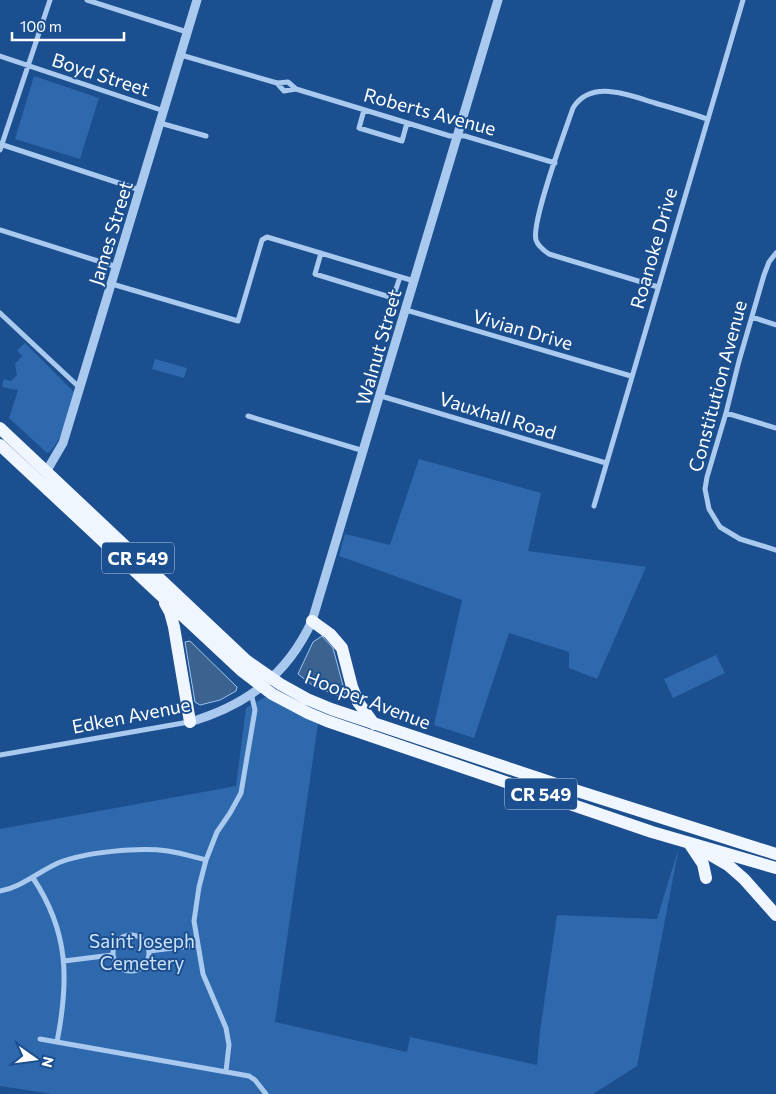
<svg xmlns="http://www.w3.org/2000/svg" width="776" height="1094" font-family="Commissioner,sans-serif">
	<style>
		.green { fill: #2e69ad }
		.water { fill: #3c6290; stroke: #9cc4f0 }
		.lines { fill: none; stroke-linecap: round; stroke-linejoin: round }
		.minor { stroke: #a9c9ee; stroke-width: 5 }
		.tertiary { stroke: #a9c9ee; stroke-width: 9 }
		.primary { stroke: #f0f6ff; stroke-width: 12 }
		.labels { text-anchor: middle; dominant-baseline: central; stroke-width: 4; stroke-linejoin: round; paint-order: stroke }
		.shield { fill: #1b4f8f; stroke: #bbcadd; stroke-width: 1 }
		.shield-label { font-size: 18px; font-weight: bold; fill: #fff }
		.street-label { font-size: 19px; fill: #fff; stroke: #1b4f8f }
		.park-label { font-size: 19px; fill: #cfe3fa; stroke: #1b4f8f }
	</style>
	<rect width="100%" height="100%" fill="#1b4f8f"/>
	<!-- green -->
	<path class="green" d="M34,76L99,98L80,159L15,139Z
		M25,343L74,392C69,406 60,449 47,453L9,418L18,390L2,387L4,379L11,381L17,375L15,364L22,356L17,350Z
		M155,359L187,368L184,378L152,369Z
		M419,459L541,493L528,551L646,567L597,679L569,668V652L509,633L474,738L434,725L462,600L339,556L345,534L390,545Z
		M716,655L725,673L673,698L664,679Z
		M265,697L318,724L275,1022L407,1052L410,1037L537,1065L540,1031L557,915L657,919L679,847L637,1066L593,1094H52L0,1086V829L236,786L246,708Z"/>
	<!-- water -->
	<path class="water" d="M322,636L333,648L345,693L346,697L343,698L312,685L298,674L313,642Z
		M190,641L237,687L236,691L220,700L200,705L195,702L185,642Z"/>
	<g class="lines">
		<!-- minor -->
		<path class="minor" d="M87,0L187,32
			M181,55L277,83L288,82L296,89L450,136H465L555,163
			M0,56L164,111
			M277,83L284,91L296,89
			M364,110L359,128L402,141L407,123
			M160,123L206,136
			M0,144L140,190
			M0,150L50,0
			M0,230L117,267
			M321,253L315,274L393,298L400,277
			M776,253L769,262L764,275L739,361L726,413L707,477L705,489L709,509L720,527L740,539L776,550
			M112,284L238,321L262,240L267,237L414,281
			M658,287L549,254C543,250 538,246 536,240C531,222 565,131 573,108C591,79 628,95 655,103C672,108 690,113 707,119
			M406,310L631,376
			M0,313L80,388
			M752,317L776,325
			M381,396L606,463
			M726,413L776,428
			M248,416L364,451
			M594,506L743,0
			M0,755L189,722
			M33,878C69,932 69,980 57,1042
			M0,891C22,887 38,872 58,863C85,852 139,847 168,851C181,853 194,857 206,860
			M113 953a18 18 0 1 1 36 0a18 18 0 1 1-36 0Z
			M149,951L198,945
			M64,961L112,955
			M40,1039L249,1076L255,1080L266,1094
			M226,1071L229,1045L226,1028L203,974L194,921L199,887L206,860L217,832L230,813L241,793L255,710L251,693"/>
		<!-- tertiary -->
		<path class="tertiary" d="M46,472L63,443L197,0
			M190,722C247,705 287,675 312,621L498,0"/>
		<!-- primary -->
		<path class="primary" d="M0,428L247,661L280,684L307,699L331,709L568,788L776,854
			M0,445L242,671L272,694L308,713L327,721L652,832L776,868
			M165,603L170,612L174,627L190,722
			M312,621L330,634L342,648L352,687L358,702L374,724
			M689,843L703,864L706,878
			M709,854L728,865L744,879L776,915"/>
	</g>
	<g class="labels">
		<!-- shield labels -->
		<g class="shield">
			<rect x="102" y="542.5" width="72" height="31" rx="4"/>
			<rect x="505" y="778.5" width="72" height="31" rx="4"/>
		</g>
		<g class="shield-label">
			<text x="138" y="558">CR 549</text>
			<text x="541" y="794">CR 549</text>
		</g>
		<!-- street labels -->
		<g class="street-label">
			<text transform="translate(101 74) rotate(18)">Boyd Street</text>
			<text transform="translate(430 111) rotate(15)">Roberts Avenue</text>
			<text transform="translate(110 233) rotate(-73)">James Street</text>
			<text transform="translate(653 248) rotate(-74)">Roanoke Drive</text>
			<text transform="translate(523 329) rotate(16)">Vivian Drive</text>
			<text transform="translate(378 347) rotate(-74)">Walnut Street</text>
			<text transform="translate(717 386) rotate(-75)">Constitution Avenue</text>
			<text transform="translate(498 415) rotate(17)">Vauxhall Road</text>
			<text transform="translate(368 699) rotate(21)">Hooper Avenue</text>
			<text transform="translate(131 715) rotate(-11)">Edken Avenue</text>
		</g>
		<!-- park labels -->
		<g class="park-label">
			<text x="142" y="940">Saint Joseph<tspan x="142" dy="22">Cemetery</tspan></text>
		</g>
	</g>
	<!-- north arrow -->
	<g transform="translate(35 1059) rotate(104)" stroke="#1b4f8f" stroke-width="4" paint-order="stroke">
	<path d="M0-4L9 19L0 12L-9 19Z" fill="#ffffff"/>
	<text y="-8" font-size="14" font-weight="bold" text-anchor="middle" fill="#ffffff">N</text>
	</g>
	<!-- scale -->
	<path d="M12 32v8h112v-8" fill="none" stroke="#ffffff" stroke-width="2.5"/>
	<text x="20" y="32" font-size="15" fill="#ffffff" stroke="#1b4f8f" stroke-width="4" paint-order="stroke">100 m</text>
</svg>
